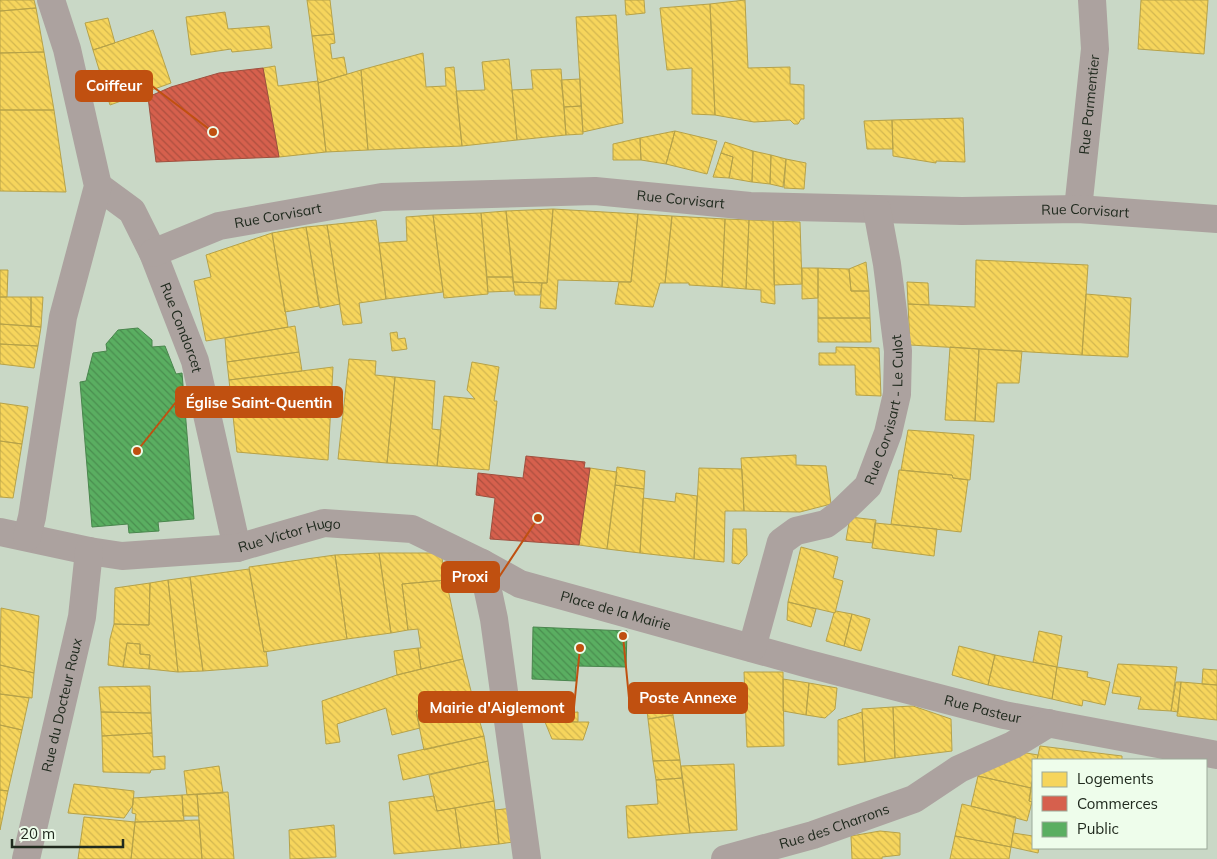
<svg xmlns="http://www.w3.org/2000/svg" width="1217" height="859" font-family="Mulish,sans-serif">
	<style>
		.homes { fill: url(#homes-back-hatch); stroke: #b6a249 }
		.shops { fill: url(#shops-back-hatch); stroke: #9f503f }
		.public { fill: url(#public-back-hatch); stroke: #49864d }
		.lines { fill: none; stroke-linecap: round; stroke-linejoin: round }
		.minor { stroke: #aca29f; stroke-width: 28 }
		.labels { text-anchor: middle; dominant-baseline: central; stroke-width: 5; stroke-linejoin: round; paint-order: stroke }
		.street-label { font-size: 14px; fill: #202a1e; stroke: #eefdeb }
		.leader { fill: none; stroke: #c05010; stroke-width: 2 }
		.callout-dot { fill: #c05010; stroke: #eefdeb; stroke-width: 2 }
		.callout { fill: #c05010; stroke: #c05010; stroke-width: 2 }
		.callout-label { font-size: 15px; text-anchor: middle; font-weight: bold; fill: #fff }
	</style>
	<defs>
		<pattern id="homes-back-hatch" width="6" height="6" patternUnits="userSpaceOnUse" patternTransform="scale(1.25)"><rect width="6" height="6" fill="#f6d55c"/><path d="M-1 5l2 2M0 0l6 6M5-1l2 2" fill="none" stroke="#d3b750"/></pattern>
		<pattern id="shops-back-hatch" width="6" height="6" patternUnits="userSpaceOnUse" patternTransform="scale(1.25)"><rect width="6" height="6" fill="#d6604d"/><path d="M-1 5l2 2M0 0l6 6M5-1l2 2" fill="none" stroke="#ad4f3f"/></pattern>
		<pattern id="public-back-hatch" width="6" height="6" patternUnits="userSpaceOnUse" patternTransform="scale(1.25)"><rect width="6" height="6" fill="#5aae61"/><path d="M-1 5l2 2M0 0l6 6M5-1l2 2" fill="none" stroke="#4a8e4f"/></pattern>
	</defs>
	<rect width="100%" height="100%" fill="#c9d8c6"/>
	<!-- homes -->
	<path class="homes" d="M0,0H34L36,8L0,11Z
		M307,0H330L334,34L312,36Z
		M625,0H644L645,13L626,15Z
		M745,0L748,68L790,67V84L804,85V119H801L798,124H794L790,120L754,122L715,115L710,4Z
		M1141,0H1208L1204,54L1138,49Z
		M710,4L715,115L692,114V68L667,70L660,8Z
		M36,8L44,52L0,53V11Z
		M225,12L228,29L269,26L272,48L232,52L231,49L191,55L186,17Z
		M616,15L623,123L583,132L576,17Z
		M108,18L115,43L93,50L85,23Z
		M153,30L171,83L110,105L93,50Z
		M334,34L335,43L330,44L332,59L344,57L347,74L318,83L312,36Z
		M44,52L54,110H0V53Z
		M423,53L426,87L446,86L445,68L454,67L462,146L368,150L361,70Z
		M509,59L517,140L462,146L456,91L485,90L482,62Z
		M275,66L278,86L318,81L326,152L279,157L263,68Z
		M561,69L566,135L517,140L512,90L533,89L531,70Z
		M361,70L368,150L326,152L318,83Z
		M580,79L581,106L564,107L561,80Z
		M581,106L583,134L566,135L564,107Z
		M0,110H54L66,192L0,191Z
		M963,118L965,162L936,161V163L893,156L892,120Z
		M892,120L893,149H867L864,121Z
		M675,131L666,164L641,160L640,138Z
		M675,131L717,141L707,174L666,164Z
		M640,138L641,160H613V144Z
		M725,142L753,151L752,182L729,178L733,157L721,153Z
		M753,151L771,155L770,184L752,182Z
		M721,153L733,157L729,178L713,177Z
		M771,155L786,159L783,187L770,184Z
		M786,159L806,163L804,189L784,188Z
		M553,209L638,214L631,282L558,280L556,309L540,308L542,283H547Z
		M553,209L547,283L513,282L506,211Z
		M506,211L513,277H487L481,213Z
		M481,213L488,294L444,298L433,215Z
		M638,214L672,216L665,283H660L653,307L615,304L619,282H631Z
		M433,215L443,292L386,299L379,243L407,241L406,217Z
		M672,216L725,219L722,287L689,285V283H665Z
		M725,219L749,220L746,289L722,287Z
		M376,220L386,299L359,303L362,323L343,325L327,225Z
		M749,220L773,221L775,304L761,302V290L746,289Z
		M773,221L800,222L802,284L774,285Z
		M327,225L340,304L320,308L306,227Z
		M306,227L319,306L285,312L272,233Z
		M272,233L288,327L206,341L194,281L211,277L206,255Z
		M976,260L1088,265L1082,355L910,345L908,304L975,307Z
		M866,262L869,291H851L849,269Z
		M802,268H818V298L802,299Z
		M818,268L849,269L851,291H869L870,318H818Z
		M0,270H8L7,297H0Z
		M487,277H513L514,291L488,292Z
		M513,282L542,283L540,295H515Z
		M907,282L928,283L929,305L908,304Z
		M1086,294L1131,298L1128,357L1082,355Z
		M0,297H31V326L0,324Z
		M31,297H43L41,327L31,326Z
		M818,318H870L871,342H818Z
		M0,324L41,327L38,346L0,344Z
		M295,326L299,352L227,362L225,338Z
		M397,332L398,339L405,338L407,349L392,351L390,333Z
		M0,344L38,346L34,368L0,364Z
		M836,347L879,348L881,396L856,395L855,365H819V353H836Z
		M950,347L979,349L975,421L945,420Z
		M979,349L1022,351L1019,383H997L994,422L975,421Z
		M299,352L302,371L229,380L227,362Z
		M349,359L376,361L375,375L395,377L387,463L338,459Z
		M472,362L499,367L494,401H497L489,470L437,466L444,396L475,399L467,390Z
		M333,367L328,460L237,452L229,380Z
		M395,377L435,381L432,429L441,430L437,466L387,463Z
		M0,403L28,407L22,444L0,441Z
		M908,430L974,435L970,480L953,478L952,475L901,470Z
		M0,441L22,444L13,498L0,497Z
		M796,455V465L826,466L831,504L800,512L744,511L741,458Z
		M617,467L645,471L644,489L615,485Z
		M590,468L617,472L607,549L579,545Z
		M699,468L742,469L744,511H725L724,562L694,559Z
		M899,470L952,475L953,478L968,480L961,532L891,524Z
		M615,485L644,489L640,553L607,549Z
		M676,493L697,496L694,559L640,553L643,498L675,502Z
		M850,517L876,520L873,543L846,540Z
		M875,523L937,529L934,556L872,548Z
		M733,529H746L747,555L739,564L732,563Z
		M801,547L838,557L833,578L843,581L835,613L788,602Z
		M379,553H441L446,580L402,584L408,630L391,633Z
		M379,553L391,633L347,639L335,555Z
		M335,555L347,639L264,652L249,567Z
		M249,569L264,652L266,651L268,666L203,671L190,577Z
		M190,577L203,671L178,672L168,580Z
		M168,580L178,672L149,669L150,655L140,654V644L127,643L123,667L108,665L110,639L114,624L149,625L150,583Z
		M446,580L463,659L421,669L418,648H421L418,629L408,630L402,584Z
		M150,583L149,625L114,624L115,588Z
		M788,602L816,609L811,627L787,620Z
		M1,608L39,616L34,673L0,665Z
		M836,611L852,614L844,646L826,641L834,613Z
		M852,614L870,619L861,651L844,646Z
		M1039,631L1062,636L1057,667L1033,662Z
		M127,643L140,644V654L150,655L149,669L123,667Z
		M959,646L995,655L988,685L952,675Z
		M418,648L421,669L397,675L394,651Z
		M995,655L1057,667L1052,699L988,685Z
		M463,659L473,699L416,711L420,728L392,735L386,708L337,724L340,742L326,744L322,701L397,675Z
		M1118,664L1177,667L1171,711L1138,709L1141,697L1112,693Z
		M0,665L34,673L32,698L0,694Z
		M1057,667L1088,672L1087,677L1110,682L1105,705L1083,700L1082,706L1052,699Z
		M1203,669L1217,670V685L1202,684Z
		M744,672H783L784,746L747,747Z
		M783,679L809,683L806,715L783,711Z
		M1176,682H1181L1178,712L1171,711Z
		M1181,682L1217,685V720L1177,716Z
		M809,683L837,688L835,709L825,718L806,715Z
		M668,684L673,715L648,719L644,687Z
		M150,686L151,713L101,712L99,687Z
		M0,694L29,698L22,730L0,725Z
		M473,699L484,736L424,750L416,711Z
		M913,706L951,719L952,751L895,758L893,707Z
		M893,707L895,758L865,762L862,709Z
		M101,712L151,713L152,733L102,736Z
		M578,712V722L562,721L563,713Z
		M862,712L865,762L838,765V720Z
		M673,715L680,760L653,761L648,719Z
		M545,722H589L583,740L552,739Z
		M0,725L22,730L8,791L0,790Z
		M152,733L153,757L165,756V769L151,770L150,773L103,772L102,736Z
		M484,736L488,761L403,780L398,755Z
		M1040,746L1122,756V760H1037Z
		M1009,750L1038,755L1037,760H1033V777L1031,788L978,776V773Z
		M680,760L682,778L656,780L653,761Z
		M488,761L494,801L437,811L429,775Z
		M734,764L737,830L690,833L681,766Z
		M219,766L223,793L187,795L184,771Z
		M978,776L1031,788L1029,801L1032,802L1027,821L971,806Z
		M1033,777V802L1029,801Z
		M682,778L690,833L628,838L626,806L658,804L656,780Z
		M74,784L134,791L133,805L124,818L68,813Z
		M0,790L8,791L0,830Z
		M228,792L234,859H202L197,794Z
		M197,794L199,816H183L182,795Z
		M182,795L184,821L135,822L136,814L132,813L133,798Z
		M434,796L437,811L455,808L461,848L394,854L389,802Z
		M494,801L499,844L461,848L455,808Z
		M962,804L1016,817L1011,847L955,836Z
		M513,808V842L499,844L495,810Z
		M84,817L135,822L131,859H78Z
		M199,820L202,859H131L135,822Z
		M334,825L336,857L290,859L289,830Z
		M880,831L900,833V855L882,857V859H852L851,836Z
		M1013,833L1033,836V848H1039L1038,853L1011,847Z
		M955,836L1011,847L1009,859H950Z"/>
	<!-- shops -->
	<path class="shops" d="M263,68L279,157L156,162L148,97L171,87L219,73Z
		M526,456L585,462L584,468H590L579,545L490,539L495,498L476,495L478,473L523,478Z"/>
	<!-- public -->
	<path class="public" d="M138,328L152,340V347L165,346L176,374L182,373L194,519L158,522L159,531L129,533L128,524L92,527L80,382L86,381L93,353L107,351L106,344L118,330Z
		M533,627L627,631L626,667L576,666V681L532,679Z"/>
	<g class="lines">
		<!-- minor -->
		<g class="minor">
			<path id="s1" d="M98,186L132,211L153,253L195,361L237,548"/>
			<path id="s2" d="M1078,209L1095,49L1092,0"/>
			<path id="s3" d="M153,253L219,226L382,197L595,191L750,206L962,211L1078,209L1217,219"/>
			<path id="s4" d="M0,532L89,551L122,556L237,548L324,523L412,529L482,563L520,584L805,663L1004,715L1217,755"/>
			<path d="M27,537L32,517L63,317L98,186L67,49L51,0"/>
			<path d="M482,563L494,619L527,859"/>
			<path id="s5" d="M752,648L781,542L796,531L826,524L838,515L868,486L888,433L897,394L898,351L887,264L877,210"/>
			<path id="s6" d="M26,859L82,617L89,551"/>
			<path id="s7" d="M725,859L813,835L914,799L959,769L1013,745L1049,723"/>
		</g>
	</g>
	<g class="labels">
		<!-- street labels -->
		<g class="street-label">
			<text stroke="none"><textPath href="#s2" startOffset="105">Rue Parmentier</textPath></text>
			<text stroke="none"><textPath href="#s3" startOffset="536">Rue Corvisart</textPath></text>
			<text stroke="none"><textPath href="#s3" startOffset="941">Rue Corvisart</textPath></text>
			<text stroke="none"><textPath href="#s3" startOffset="131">Rue Corvisart</textPath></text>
			<text stroke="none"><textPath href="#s1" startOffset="169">Rue Condorcet</textPath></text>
			<text stroke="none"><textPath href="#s5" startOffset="295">Rue Corvisart - Le Culot</textPath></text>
			<text stroke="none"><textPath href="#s4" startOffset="294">Rue Victor Hugo</textPath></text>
			<text stroke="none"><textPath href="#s4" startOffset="639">Place de la Mairie</textPath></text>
			<text stroke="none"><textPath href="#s6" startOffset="158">Rue du Docteur Roux</textPath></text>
			<text stroke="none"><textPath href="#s4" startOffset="1019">Rue Pasteur</textPath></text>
			<text stroke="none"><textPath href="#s7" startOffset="114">Rue des Charrons</textPath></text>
		</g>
	</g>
	<!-- callouts -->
	<path class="leader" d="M213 132L152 86M137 451L176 402M538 518L499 577M623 636L629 698M580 648L574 707"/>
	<g class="callout-dot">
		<circle cx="213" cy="132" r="5"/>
		<circle cx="137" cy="451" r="5"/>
		<circle cx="538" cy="518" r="5"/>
		<circle cx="623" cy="636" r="5"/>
		<circle cx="580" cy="648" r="5"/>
	</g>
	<g class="callout">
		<rect x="76" y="71" width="76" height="30" rx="5"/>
		<rect x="176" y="387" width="166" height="30" rx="5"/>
		<rect x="442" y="562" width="57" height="30" rx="5"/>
		<rect x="629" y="683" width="118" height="30" rx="5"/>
		<rect x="419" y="692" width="155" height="30" rx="5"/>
	</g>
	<g class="callout-label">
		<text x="114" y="91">Coiffeur</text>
		<text x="259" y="408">Église Saint-Quentin</text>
		<text x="470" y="582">Proxi</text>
		<text x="688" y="703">Poste Annexe</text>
		<text x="497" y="713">Mairie d'Aiglemont</text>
	</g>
	<!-- legend -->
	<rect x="1032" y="759" width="175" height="90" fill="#eefdeb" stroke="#9ca999"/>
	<rect x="1042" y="772" width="25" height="15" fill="#f6d55c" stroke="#9ca999"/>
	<text x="1077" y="784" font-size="15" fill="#202a1e">Logements</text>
	<rect x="1042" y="796" width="25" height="15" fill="#d6604d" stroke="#9ca999"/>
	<text x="1077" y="809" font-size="15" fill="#202a1e">Commerces</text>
	<rect x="1042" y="822" width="25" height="15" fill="#5aae61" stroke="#9ca999"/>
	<text x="1077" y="834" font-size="15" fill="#202a1e">Public</text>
	<!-- scale -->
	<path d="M12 839v8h111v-8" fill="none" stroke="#202a1e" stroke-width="2.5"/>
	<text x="20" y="839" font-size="15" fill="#202a1e" stroke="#eefdeb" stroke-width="4" paint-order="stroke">20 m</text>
</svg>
